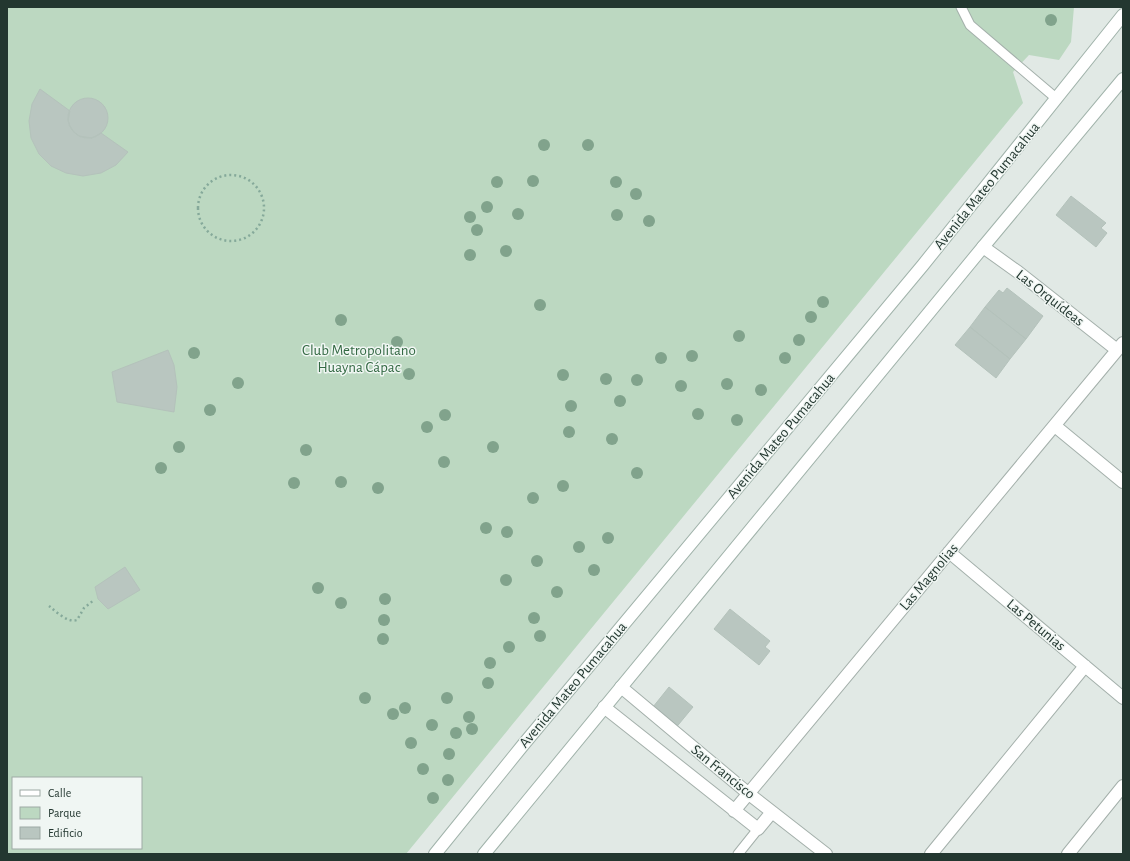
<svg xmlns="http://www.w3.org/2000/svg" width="1130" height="861" font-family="'Alegreya Sans',sans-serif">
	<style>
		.green { fill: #bcd8c1; fill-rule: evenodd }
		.building { fill: #b9c6c0; stroke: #b4c2bb }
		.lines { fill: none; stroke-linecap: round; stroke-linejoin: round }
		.lane-casing { stroke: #a4b0ab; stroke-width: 11 }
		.street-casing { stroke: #a4b0ab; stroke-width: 14 }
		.secondary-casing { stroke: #a1b3ab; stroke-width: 14 }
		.path { stroke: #85a99a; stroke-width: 2.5; stroke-dasharray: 2 3; stroke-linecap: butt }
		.lane { stroke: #fff; stroke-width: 9 }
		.street { stroke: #fff; stroke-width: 12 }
		.secondary { stroke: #fff; stroke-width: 12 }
		.tree { fill: #81a38c }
		.labels { text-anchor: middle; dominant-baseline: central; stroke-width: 3; stroke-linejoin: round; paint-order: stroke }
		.street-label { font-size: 15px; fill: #233730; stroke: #f0f6f3 }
		.park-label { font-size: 15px; fill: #336943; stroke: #f0f6f3 }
	</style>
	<rect width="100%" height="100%" fill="#e1e9e5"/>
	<!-- green -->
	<path class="green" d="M7,7H1074L1071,42L1059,60L1029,55L1013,72L1023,103L406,854H7ZM13,778H141V848H13Z"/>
	<!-- building -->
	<path class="building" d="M40,89L70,111L68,120L70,126L74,132L79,136L92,138L101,133L128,152L116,165L101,173L83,176L66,173L51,166L39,154L31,138L29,121L32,104Z
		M68 118a20 20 0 1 1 40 0a20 20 0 1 1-40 0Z
		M1071,196L1106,223L1101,228L1107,233L1096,247L1056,215Z
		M1007,288L1043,316L1026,339L985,307L999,290L1003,293Z
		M985,307L1026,339L1010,359L970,327Z
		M970,327L1010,359L996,378L955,345Z
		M168,350L174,365L177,387L174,412L117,402L112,372Z
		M125,567L140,590L108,609L98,599L95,587Z
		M730,609L770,641L765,647L770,651L759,665L714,629Z
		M669,687L693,707L674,730L653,707Z"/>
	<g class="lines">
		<defs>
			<path id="lane" d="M961,7L970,25L1057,99
				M738,854L758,829"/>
			<path id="street" d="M983,247L1018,272L1117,350
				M1055,426L1123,482
				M949,552L1123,698
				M621,687L749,794L826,854
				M604,707L758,829L772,812
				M734,811L1123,343
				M931,854L1085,666
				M1068,854L1123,786"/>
			<path id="secondary" d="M435,854L523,745L923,265L1123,15
				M484,854L983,247L1123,79"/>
		</defs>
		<!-- lane casing -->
		<use href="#lane" class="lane-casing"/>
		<!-- street casing -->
		<use href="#street" class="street-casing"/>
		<!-- secondary casing -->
		<use href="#secondary" class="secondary-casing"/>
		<!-- path -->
		<path class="path" d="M198 208a33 33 0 1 1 66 0a33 33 0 1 1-66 0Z
			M49,606C57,612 67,623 77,620L84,608L94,600"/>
		<!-- lane -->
		<use href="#lane" class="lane"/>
		<!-- street -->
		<use href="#street" class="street"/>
		<!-- secondary -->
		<use href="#secondary" class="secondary"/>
	</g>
	<!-- trees -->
	<g class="tree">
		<circle cx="1051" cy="20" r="6"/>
		<circle cx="544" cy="145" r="6"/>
		<circle cx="588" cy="145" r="6"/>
		<circle cx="533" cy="181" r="6"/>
		<circle cx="497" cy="182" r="6"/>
		<circle cx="616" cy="182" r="6"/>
		<circle cx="636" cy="194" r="6"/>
		<circle cx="487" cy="207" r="6"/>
		<circle cx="518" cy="214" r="6"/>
		<circle cx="617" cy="215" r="6"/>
		<circle cx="470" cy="217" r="6"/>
		<circle cx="649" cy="221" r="6"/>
		<circle cx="477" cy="230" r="6"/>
		<circle cx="506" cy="251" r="6"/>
		<circle cx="470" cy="255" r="6"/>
		<circle cx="823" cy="302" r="6"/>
		<circle cx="540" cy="305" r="6"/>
		<circle cx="811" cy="317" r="6"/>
		<circle cx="341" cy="320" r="6"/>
		<circle cx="739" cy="336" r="6"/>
		<circle cx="799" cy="340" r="6"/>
		<circle cx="397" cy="342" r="6"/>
		<circle cx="194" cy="353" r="6"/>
		<circle cx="692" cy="356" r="6"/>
		<circle cx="661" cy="358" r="6"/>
		<circle cx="785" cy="358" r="6"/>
		<circle cx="409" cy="374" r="6"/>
		<circle cx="563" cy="375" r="6"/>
		<circle cx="606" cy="379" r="6"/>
		<circle cx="637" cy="380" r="6"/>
		<circle cx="238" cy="383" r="6"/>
		<circle cx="727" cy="384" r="6"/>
		<circle cx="681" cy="386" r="6"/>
		<circle cx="761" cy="390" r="6"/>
		<circle cx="620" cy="401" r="6"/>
		<circle cx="571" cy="406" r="6"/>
		<circle cx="210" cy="410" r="6"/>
		<circle cx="698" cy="414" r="6"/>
		<circle cx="445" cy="415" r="6"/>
		<circle cx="737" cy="420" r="6"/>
		<circle cx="427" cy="427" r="6"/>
		<circle cx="569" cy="432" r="6"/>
		<circle cx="612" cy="439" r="6"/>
		<circle cx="179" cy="447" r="6"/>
		<circle cx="493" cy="447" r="6"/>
		<circle cx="306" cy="450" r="6"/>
		<circle cx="444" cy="462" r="6"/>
		<circle cx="161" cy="468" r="6"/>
		<circle cx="637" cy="473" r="6"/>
		<circle cx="341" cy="482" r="6"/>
		<circle cx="294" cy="483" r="6"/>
		<circle cx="563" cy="486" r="6"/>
		<circle cx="378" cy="488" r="6"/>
		<circle cx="533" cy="498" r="6"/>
		<circle cx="486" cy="528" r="6"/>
		<circle cx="507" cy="532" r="6"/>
		<circle cx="608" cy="538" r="6"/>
		<circle cx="579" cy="547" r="6"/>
		<circle cx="537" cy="561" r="6"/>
		<circle cx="594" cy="570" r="6"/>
		<circle cx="506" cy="580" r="6"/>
		<circle cx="318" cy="588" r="6"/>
		<circle cx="557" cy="592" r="6"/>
		<circle cx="385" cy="599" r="6"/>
		<circle cx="341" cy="603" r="6"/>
		<circle cx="534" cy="618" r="6"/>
		<circle cx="384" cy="620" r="6"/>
		<circle cx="540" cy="636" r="6"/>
		<circle cx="383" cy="639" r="6"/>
		<circle cx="509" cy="647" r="6"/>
		<circle cx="490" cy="663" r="6"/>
		<circle cx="488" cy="683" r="6"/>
		<circle cx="365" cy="698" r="6"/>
		<circle cx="447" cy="698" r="6"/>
		<circle cx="405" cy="708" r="6"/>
		<circle cx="393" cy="714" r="6"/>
		<circle cx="469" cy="717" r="6"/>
		<circle cx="432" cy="725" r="6"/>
		<circle cx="472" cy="729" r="6"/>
		<circle cx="456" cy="733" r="6"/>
		<circle cx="411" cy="743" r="6"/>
		<circle cx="449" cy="754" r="6"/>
		<circle cx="423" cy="769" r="6"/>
		<circle cx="448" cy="780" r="6"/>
		<circle cx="433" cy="798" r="6"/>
	</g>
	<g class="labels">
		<!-- street labels -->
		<g class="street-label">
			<text transform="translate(987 186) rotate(-51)">Avenida Mateo Pumacahua</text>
			<text transform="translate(1050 298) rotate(38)">Las Orquídeas</text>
			<text transform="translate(781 436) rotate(-50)">Avenida Mateo Pumacahua</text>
			<text transform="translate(929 577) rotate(-50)">Las Magnolias</text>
			<text transform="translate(1036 625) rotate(40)">Las Petunias</text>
			<text transform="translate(573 685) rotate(-50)">Avenida Mateo Pumacahua</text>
			<text transform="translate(723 772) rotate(39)">San Francisco</text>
		</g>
		<!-- park labels -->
		<g class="park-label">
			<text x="359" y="350">Club Metropolitano<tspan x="359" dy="17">Huayna Cápac</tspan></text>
		</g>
	</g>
	<!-- border -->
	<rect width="1130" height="861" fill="none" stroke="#233730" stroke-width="16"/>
	<!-- legend -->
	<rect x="12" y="777" width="130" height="72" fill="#f0f6f3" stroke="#9eaaa5"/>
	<rect x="20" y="790" width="20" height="6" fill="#ffffff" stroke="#9eaaa5"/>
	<text x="48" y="797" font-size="12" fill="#233730">Calle</text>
	<rect x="20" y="807" width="20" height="12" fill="#bcd8c1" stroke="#9eaaa5"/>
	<text x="48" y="817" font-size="12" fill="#233730">Parque</text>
	<rect x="20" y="827" width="20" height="12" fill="#b9c6c0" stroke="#9eaaa5"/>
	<text x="48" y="837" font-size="12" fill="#233730">Edificio</text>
</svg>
